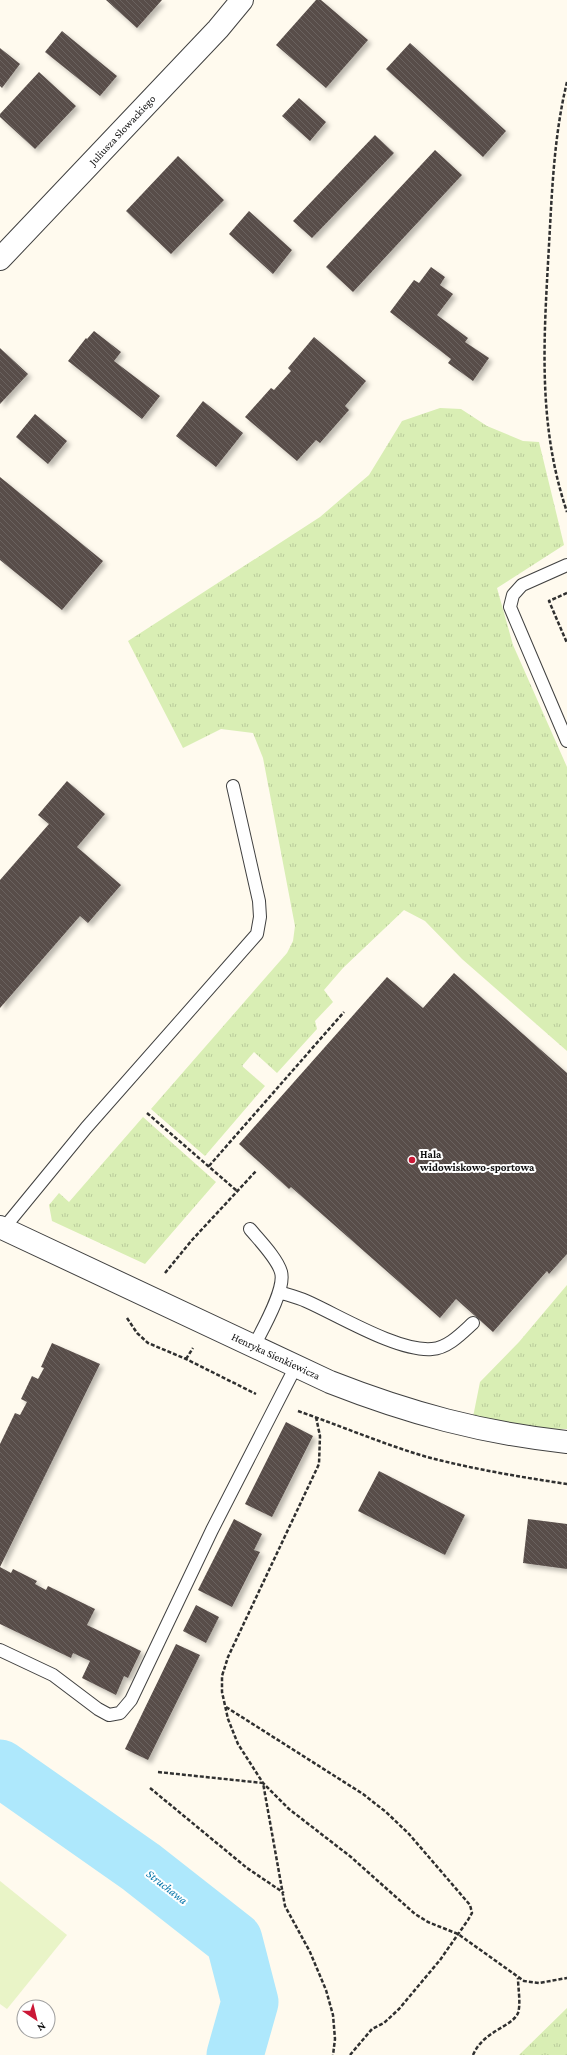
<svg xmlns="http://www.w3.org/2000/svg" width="567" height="2055" font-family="'Crimson Pro',serif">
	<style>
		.grass { fill: url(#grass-tufts) }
		.pitch { fill: #e9f4c7 }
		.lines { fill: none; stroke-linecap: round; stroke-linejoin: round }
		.river { stroke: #aee8fc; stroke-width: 57 }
		.building { fill: url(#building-back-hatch); filter: url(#shadow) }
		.service-casing { stroke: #414141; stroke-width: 14 }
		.minor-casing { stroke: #414141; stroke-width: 24 }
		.tertiary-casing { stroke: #414141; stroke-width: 24 }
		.path { stroke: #303030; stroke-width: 2.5; stroke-dasharray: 4 2; stroke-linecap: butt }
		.service { stroke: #fff; stroke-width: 12 }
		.minor { stroke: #fff; stroke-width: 22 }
		.tertiary { stroke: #fff; stroke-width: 22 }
		.poi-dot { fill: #cb1836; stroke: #fff; stroke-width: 1.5 }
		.labels { text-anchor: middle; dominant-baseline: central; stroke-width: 4; stroke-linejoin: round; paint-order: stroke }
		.street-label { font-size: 11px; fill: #0e0e0e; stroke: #fff }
		.poi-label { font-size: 11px; font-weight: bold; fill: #0e0e0e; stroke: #fff; text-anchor: start }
		.water-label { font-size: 12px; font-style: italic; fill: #0b78ac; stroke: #fff }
	</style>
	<defs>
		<pattern id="grass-tufts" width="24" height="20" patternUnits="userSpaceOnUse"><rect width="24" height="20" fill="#d9eeb4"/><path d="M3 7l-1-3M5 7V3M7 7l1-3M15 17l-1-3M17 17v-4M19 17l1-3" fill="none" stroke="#b9cb9a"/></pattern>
		<pattern id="building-back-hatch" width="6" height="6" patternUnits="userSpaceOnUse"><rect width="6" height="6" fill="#584d49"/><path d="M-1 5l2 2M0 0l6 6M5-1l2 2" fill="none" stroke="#6b625f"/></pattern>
		<filter id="shadow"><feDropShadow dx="3.5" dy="3.5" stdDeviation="2" flood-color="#0004"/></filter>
	</defs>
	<rect width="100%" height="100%" fill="#fffaee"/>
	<!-- grass -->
	<path class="grass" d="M440,408L461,409L487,426L523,441L539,442L564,545L497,588L513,645L567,767V1051L462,959L425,921L404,910L343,968L324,990L333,1002L315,1021L317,1029L277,1073L254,1052L242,1066L265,1086L205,1156L151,1109L287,953L293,941L295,926L263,758L253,733L221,729L183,748L128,641L320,517L369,475L402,421Z
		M143,1117L216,1182L145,1264L52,1221L49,1205L59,1193L69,1202Z
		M567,1285V1429L471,1427L480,1382L519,1342Z
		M567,2008V2055H519Z"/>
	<!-- pitch -->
	<path class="pitch" d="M0,1881L67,1935L7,2009L0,2004Z"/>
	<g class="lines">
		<!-- river -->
		<path class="river" d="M0,1768L141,1867L234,1940L250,2002L235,2055"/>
	</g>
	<!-- building -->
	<path class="building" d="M106,0H162L137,28Z
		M316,0H321L368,40L326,88L276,45Z
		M62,31L117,76L100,96L45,52Z
		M410,43L506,131L483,157L386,69Z
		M0,48L20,64L2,88L0,86Z
		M39,72L76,106L35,149L0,117V114Z
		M299,98L326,122L310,141L282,116Z
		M375,135L394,153L312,238L293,221Z
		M435,150L462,175L353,292L326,267Z
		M178,156L224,200L171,254L126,211Z
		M249,211L292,250L273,274L229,234Z
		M431,267L445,277L440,285L453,294L437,315L468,338L465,342L489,358L473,381L448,363L451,359L390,312L414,280L419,283Z
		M94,331L121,352L114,361L160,396L142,419L68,361L86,338L87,339Z
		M314,337L366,381L345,406L349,410L320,443L316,440L297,461L245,417L271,388L274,390L291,371L288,368Z
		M0,348L28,374L0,404Z
		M203,401L243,433L216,467L176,436Z
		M35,414L67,441L48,464L16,437Z
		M0,477L103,561L62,610L0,560Z
		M67,781L105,814L77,847L121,885L88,923L80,916L0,1008V880L49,824L38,815Z
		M454,973L567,1073V1254L549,1274L547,1271L493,1332L456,1299L440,1318L291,1187L289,1189L239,1144L387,977L423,1008Z
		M52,1343L100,1364L0,1567L11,1573L13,1569L37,1581L35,1584L46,1590L48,1586L95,1609L87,1625L141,1651L128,1678L124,1676L116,1695L82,1678L90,1661L73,1653L71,1658L0,1624V1444L15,1413L20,1415L27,1402L21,1399L32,1376L38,1379L44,1368L41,1367Z
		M286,1422L313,1436L272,1517L245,1504Z
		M379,1471L465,1515L445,1555L358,1511Z
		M234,1519L262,1534L254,1550L260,1552L232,1607L198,1590Z
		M528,1519L567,1524V1569L523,1563Z
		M196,1605L219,1617L206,1643L183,1631Z
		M176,1644L200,1655L148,1760L125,1749Z"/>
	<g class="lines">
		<defs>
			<path id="service" d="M567,565L522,585L513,595L510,607L567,741
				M4,1228L86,1128L257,934L260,917L259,901L233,786
				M250,1229C259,1240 277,1258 281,1272C286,1289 262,1330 254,1346
				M279,1292C288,1295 297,1297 306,1301C338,1315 398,1352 432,1349C448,1348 462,1333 473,1323
				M0,1650L53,1675L98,1709L109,1715L120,1713L131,1700L212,1530L296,1366"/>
			<path id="minor" d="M0,259L218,29L242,0"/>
			<path id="tertiary" d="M0,1227L330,1382C409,1413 482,1433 567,1442"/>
		</defs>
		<!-- service casing -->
		<use href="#service" class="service-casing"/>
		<!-- minor casing -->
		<use href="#minor" class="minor-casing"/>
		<!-- tertiary casing -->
		<use href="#tertiary" class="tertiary-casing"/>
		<!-- path -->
		<path class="path" d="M567,82C554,135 552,191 549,245C544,337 537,423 567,512
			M567,593L549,601L567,643
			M147,1113L237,1191
			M209,1166L344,1012
			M165,1273L192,1240L256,1171
			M127,1318L137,1333L148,1343L186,1359L256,1394
			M186,1359L193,1348
			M298,1411C341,1426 383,1444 427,1457C473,1469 520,1477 567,1484
			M316,1417L320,1436L319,1464L228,1657L222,1676V1692L228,1719L238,1744L263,1783L289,1809L351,1857L415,1914L428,1922L458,1934L524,1981L539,1983L567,1978
			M226,1707L363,1794L386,1812L409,1834L470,1905L472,1913L468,1920L440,1960L399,2009L384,2023L372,2029L350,2055
			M158,1772L263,1783L285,1906L310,1952L326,1990L333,2015L335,2039L333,2055
			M150,1788L247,1868L284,1893
			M473,2055C483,2031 512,2027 518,2013C521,2004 518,1988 518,1978"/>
		<!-- service -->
		<use href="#service" class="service"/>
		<!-- minor -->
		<use href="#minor" class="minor"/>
		<!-- tertiary -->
		<use href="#tertiary" class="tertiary"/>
	</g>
	<!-- markers -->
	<circle class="poi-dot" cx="412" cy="1160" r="4"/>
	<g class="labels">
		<!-- street labels -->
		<g class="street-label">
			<text transform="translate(122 130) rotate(-47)">Juliusza Słowackiego</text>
			<text transform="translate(276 1356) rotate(25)">Henryka Sienkiewicza</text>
		</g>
		<!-- poi labels -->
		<g class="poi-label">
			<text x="420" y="1154">Hala<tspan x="420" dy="13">widowiskowo-sportowa</tspan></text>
		</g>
		<!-- water labels -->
		<g class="water-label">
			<text transform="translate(167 1887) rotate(38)">Struchawa</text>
		</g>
	</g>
	<!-- north arrow -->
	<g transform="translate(36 2019) rotate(145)"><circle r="19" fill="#ffffff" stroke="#9f9f9f"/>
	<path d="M0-3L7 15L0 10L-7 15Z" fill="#cb1836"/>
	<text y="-6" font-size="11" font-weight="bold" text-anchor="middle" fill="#0e0e0e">N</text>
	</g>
</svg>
